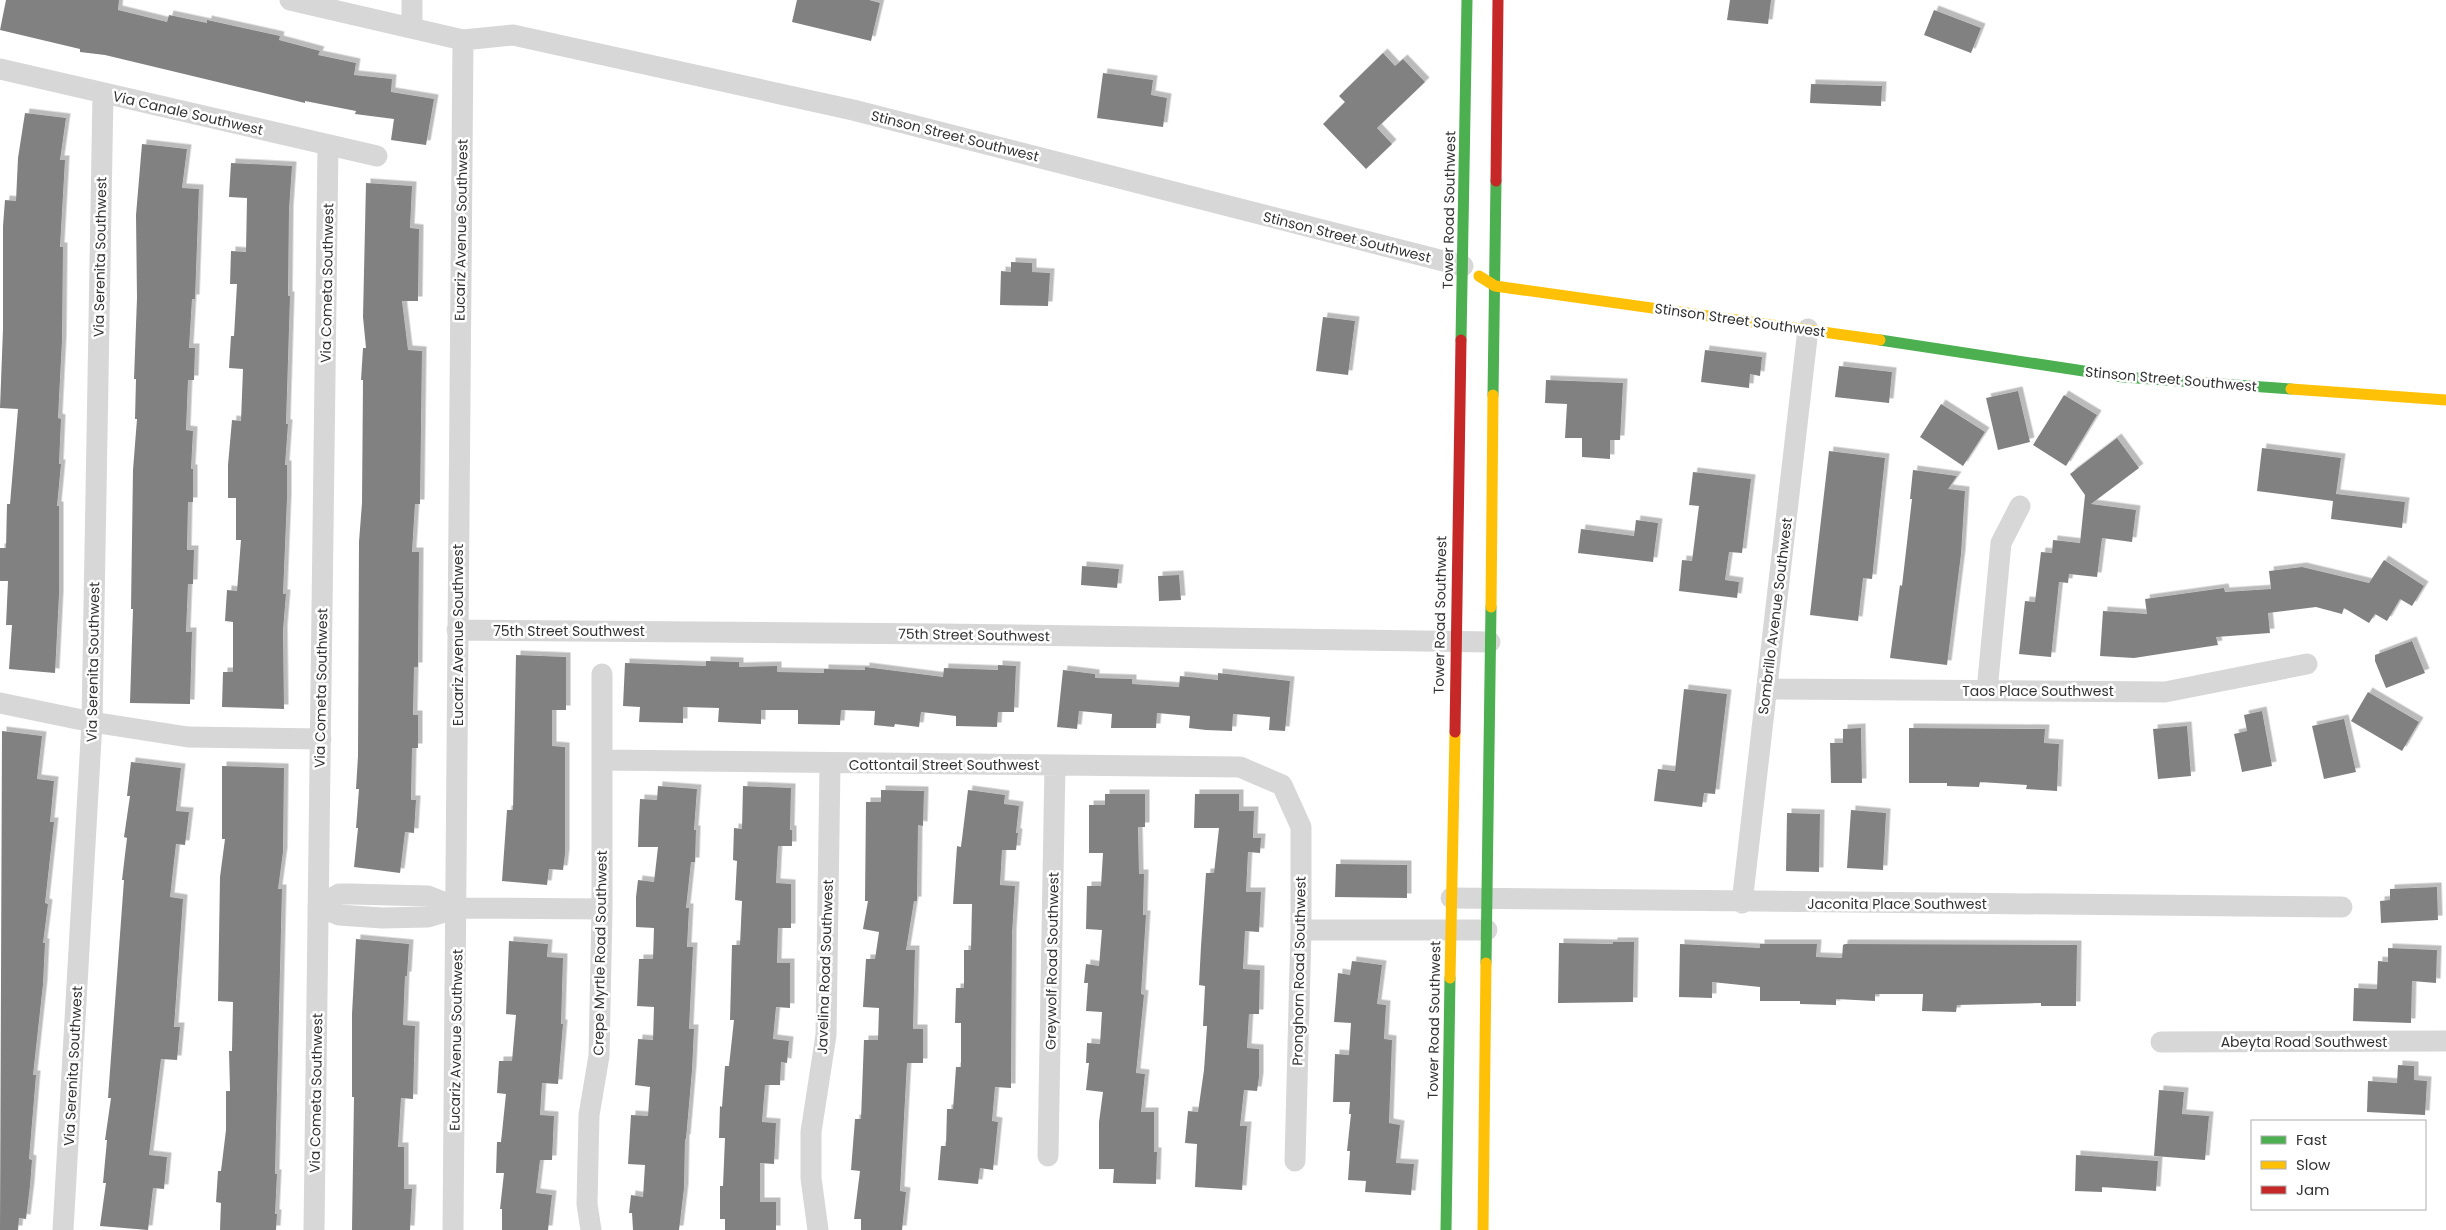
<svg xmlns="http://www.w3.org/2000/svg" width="2446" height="1230" font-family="Poppins,sans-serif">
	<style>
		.building { fill: #818181; filter: url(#shadow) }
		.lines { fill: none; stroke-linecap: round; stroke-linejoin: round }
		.street { stroke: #d7d7d7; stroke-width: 21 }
		.fast { stroke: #4caf50; stroke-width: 11 }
		.slow { stroke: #ffc107; stroke-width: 11 }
		.jam { stroke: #c62828; stroke-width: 11 }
		.labels { text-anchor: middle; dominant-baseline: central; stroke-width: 5; stroke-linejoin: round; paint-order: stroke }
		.street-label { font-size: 14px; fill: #333; stroke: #fff }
	</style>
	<defs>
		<filter id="shadow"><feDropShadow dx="4.5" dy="-4.5" stdDeviation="0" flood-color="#0004"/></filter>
	</defs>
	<rect width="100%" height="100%" fill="#fff"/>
	<!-- building -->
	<path class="building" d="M6,0H119L118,10L167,22L169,15L207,23V20L280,36L279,40L320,51L318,55L356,63L354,75L392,79L391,92L434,99L426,145L391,140L394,119L355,114L356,111L305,101V103L105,55L80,52V49L0,30Z
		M797,0H869L880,3L871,41L792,22Z
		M1730,0H1771L1768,24L1727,20Z
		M1934,10L1981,28L1971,53L1924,35Z
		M1383,53L1395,66L1403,59L1425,82L1377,128L1392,144L1366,169L1323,124L1345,102L1339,96Z
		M1103,73L1153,80L1151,95L1167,98L1163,127L1097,118Z
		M1811,84L1882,86L1881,106L1810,103Z
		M25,113L66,118L60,160H65L60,247H63L62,340L58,418L61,419L59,464H61L57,506H59V595L55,673L9,669L12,625H6L8,581H0V548H6L7,504H10L18,409L0,408L3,329V226L5,200L16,201L18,158Z
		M142,144L187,149L182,188L199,189L195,299H192L189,348H195L194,380H188L186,430L193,431L191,469H193V502H188L187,550H194L193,584H188L186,632H192L190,704L130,703L133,609H131L133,470L137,419H135L136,379H134L137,298L136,215Z
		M231,163L292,166L289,210L288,296H290L286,424H288L285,465H287V498L283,594H286L283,630L284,709L222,707L223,672H233V622L225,621L227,590L237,591L241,540H236V498H228V465L232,420L241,421L243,369L229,368L231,336H234L237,284H230L231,251L246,252L247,198L229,197Z
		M366,183L412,186L410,228L419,229L418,301H402L408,350L422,351L420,504H415L412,552H419L418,667H414L413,715H418V748H412L411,800H416L414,833L405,832L400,873L354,867L358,828H356L359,789H356L358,756L359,542L362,503L363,380H361L363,348H366L363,317Z
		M1011,262L1032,263V272L1050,273L1048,306L1000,305L1001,271L1011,272Z
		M1323,317L1355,321L1348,375L1316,371Z
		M1705,350L1762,357L1760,376L1750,374L1749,388L1701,382Z
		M1839,366L1892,372L1889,403L1835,397Z
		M1546,380L1623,383L1620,440H1610V459L1582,457V438H1565L1567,404L1545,403Z
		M2018,391L2030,442L1998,450L1986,398Z
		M2064,395L2097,415L2066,466L2033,445Z
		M1941,404L1985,432L1963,466L1920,437Z
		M2117,438L2139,468L2091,504L2136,510L2132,542L2102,538L2097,577L2069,574L2068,583L2059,582L2051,657L2019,654L2025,601L2035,602L2041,552L2052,553L2053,540L2080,543L2085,495L2070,474Z
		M2262,448L2341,458L2336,494L2405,502L2402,528L2331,519L2333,501L2257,491Z
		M1829,451L1885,458L1872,579L1863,578L1858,621L1810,615Z
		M1913,470L1957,476L1948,489L1965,491L1961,554L1947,665L1890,658L1900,585L1902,586L1912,499H1910Z
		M1693,472L1751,479L1742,553L1729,552L1725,580L1739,582L1737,598L1679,591L1682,560L1692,561L1699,506L1689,505Z
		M1636,520L1658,523L1653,562L1578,553L1581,529L1634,536Z
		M2384,560L2424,586L2412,606L2400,599L2387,621L2375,614L2369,623L2344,608L2342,614L2316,607L2268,613L2270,633L2216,637L2218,645L2134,658L2100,656L2103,611L2147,614L2145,599L2224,588L2225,592L2271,589L2269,571L2302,567L2369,583Z
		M1082,566L1119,569L1117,588L1081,585Z
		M1179,575L1181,600L1159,601L1158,576Z
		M2412,641L2425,673L2386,688L2375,661V655Z
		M516,655L566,657V710H552V746L565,747V854L563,870L549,869L547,885L502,881L507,810H513Z
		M706,661L739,662V667L777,666V672L824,673V669L865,670V667L943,677L944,668L998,670V665L1016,666L1014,712H998L997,727L956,726V716L921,712L919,727L895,724L894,727L874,725L875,711L841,710L840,725L798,724V710H761V724L718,722L719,708L683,707V723L639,722L640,707L623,706L625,663L706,666Z
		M1063,670L1095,674V678L1132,679V684L1179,687L1180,676L1218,680V673L1290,681L1285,731L1269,730L1270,717L1233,714L1232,731L1206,730L1189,728L1190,716L1157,713L1156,728H1111L1112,714L1079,711L1077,729L1057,727Z
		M1684,689L1727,694L1715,794L1704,793L1702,807L1654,801L1658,769L1675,771Z
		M2368,692L2419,722L2402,751L2351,721Z
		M2262,711L2272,766L2242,772L2234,734L2247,731L2244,715Z
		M2344,719L2356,772L2324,779L2312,726Z
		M2187,726L2191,776L2158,779L2153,729Z
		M1861,728L1862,783H1831L1830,743H1843V729Z
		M1909,728L2045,729L2044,743L2059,744L2057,791L2026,789L2027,785L1980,782L1979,787L1947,786V783H1909Z
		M2,731L42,736L37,779L54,781L50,822H54L45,903L48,904L43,943H45L43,984L33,1075H36L29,1159L32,1160L30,1186L26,1219L19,1218L18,1230H0Z
		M131,762L181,768L176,811L189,812L185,845L176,844L170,897L183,899L174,1027H180L177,1060L161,1059L149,1155L167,1157L164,1189L153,1188L148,1230L100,1226L106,1183H103L107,1140H105L111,1098H108L124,880H122L127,838L124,837L130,796H127Z
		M222,766L284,768L283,852L278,889H282L275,1174H277L275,1214H277L276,1230H220L221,1203L216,1202L218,1171H221L226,1130V1091H230L229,1051H232L233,1002L218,1001L220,877L225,839H222Z
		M658,786L697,789L694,830H696L695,862H691L686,908H689L687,947H693L689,1029H694L692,1070L686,1139H685L684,1188L679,1230H633L632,1213H629L631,1195L643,1197L645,1165L628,1164L631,1115L648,1116L650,1087L635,1085L638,1039L653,1040L654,1007L637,1006L639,959H653L654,928L636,927V897L638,880L654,882L658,847H638L639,819L640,799L657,800Z
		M743,786L791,788L790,830H792V846H778L776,883L791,884V928H778L777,963H790V1008L776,1007L773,1039L789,1041L787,1063L781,1062L780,1085H765L762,1122L776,1123L774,1164L760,1163V1202H776V1230H725V1219H720V1186H723L725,1138H719L720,1106L722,1107L725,1066H729L734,1020H730L732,945H740L742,901L735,900L737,861L733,860L734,828L742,829Z
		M881,790L924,791L923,826L918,825L917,901H914L906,950H915L913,1029H923V1063H907L900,1191L906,1192L902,1230H861V1219H854L860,1171L851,1170L855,1119H861L864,1040H878L879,1008L863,1007L866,959H875L879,932L863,929L868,901H865L866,802H881Z
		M968,790L1005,795L1004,804L1019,806L1016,833H1018L1016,850H1002L1000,885L1015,886L1012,934L1011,1088L995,1087L992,1121L998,1122L993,1170L980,1168L978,1184L938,1180L941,1146H946L947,1109H953L956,1067H961V1023H955L956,988H964V950H971L972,904H953L957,846L961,847Z
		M1105,794H1145V827H1138L1139,874H1144L1143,915H1146L1141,994L1144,995L1136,1073L1145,1074L1141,1112H1154V1152H1157L1156,1184L1113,1183L1114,1169H1099V1122L1103,1092L1086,1090L1089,1063H1086L1087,1043L1100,1044L1102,1012L1086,1011L1088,983H1084L1086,964L1099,966L1102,930L1086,929L1087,886H1101L1103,853H1089V805H1105Z
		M1195,794H1239V811H1254L1253,838H1261L1260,853L1248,852L1246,892H1261L1259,932L1245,931L1243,969L1260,970L1259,1014H1249L1247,1048L1259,1049V1077L1257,1091L1244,1090L1240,1126H1247L1242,1190L1195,1187L1197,1144L1185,1143L1188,1111L1198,1112L1204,1070L1207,1026H1203L1205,986L1199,985L1201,946L1206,873H1214L1219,828H1194Z
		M1851,810L1886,813L1883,870L1847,868Z
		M1787,813L1820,814L1819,872L1786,871Z
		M1336,864L1407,865V898L1335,897Z
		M2437,887L2438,920L2381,923L2380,901L2390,900V889Z
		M356,939L409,944L407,976H405L403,1025L415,1026L413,1099L401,1098L398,1147H404V1189H412L410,1230H352L354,1097H352V1014Z
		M509,941L548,944L547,957L563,958L561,1024H563L558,1084L542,1083L540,1115L554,1116L552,1160H540L536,1193L552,1195L548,1230H502V1209H500L504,1173H496L497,1142H501L506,1094L497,1093L499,1061H512L516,1015L506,1014Z
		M1613,942H1634L1633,1002L1558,1003L1559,943L1613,944Z
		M1680,944L1760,948V944H1817L1816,957L1842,958L1843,945L1845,944L2077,945L2076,1006H2041V1003L1957,1005L1956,1012L1922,1011L1923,994H1875V1001L1836,999V1005L1800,1004V1001H1760V987L1712,982V998L1679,997Z
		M2388,948L2437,950L2436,983L2412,981L2411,1023L2353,1021L2354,988L2377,989L2378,961L2388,962Z
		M1352,961L1382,965L1377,1004L1386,1005L1384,1039L1392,1040L1389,1123L1400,1125L1396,1163L1414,1164L1411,1195L1365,1192L1366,1181L1348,1180L1350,1151H1347L1351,1114H1349L1350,1102H1333L1335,1054L1349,1055L1351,1023L1334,1022L1338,973L1350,975Z
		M2398,1065L2414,1066V1080L2427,1081L2425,1115L2367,1112L2368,1081L2397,1083Z
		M2159,1090L2184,1092L2182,1114L2209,1116L2205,1160L2154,1156Z
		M2076,1155L2158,1161L2156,1191L2102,1187V1192L2075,1191Z"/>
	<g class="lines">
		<!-- street -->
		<path class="street" d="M290,0L463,40L513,35L853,110L1463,266
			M412,28V0
			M0,69L377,156
			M457,630L942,634L1490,642
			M1767,689L2165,692L2307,664
			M1987,691L2001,543L2020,506
			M0,703L92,722L188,737L321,739
			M602,760L1240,767L1282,785L1301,827V930L1295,1161
			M1451,898L2342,907
			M1742,903L1808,329
			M318,906L339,915L382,918L428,917L458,908L602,909
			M318,906L339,894H351L428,896L458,908
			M1301,930H1487
			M2161,1042L2446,1041
			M1048,1156L1055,765
			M63,1230L92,722L103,93
			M314,1230L328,145
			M453,1230C459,833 459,436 463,40
			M591,1230L587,1204L589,1115L599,1056L602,909V674
			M818,1230L811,1178V1132L826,1035L830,764"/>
		<!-- fast -->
		<path class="fast" d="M1461,340L1467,0
			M1880,340L2123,377L2291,389
			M1493,395L1496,181
			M1486,963L1491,607
			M1446,1230L1450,978"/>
		<!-- slow -->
		<path class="slow" d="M1479,276L1495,286L1880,340
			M2291,389L2446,400
			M1491,607L1493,395
			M1450,978L1455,732
			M1483,1230L1486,963"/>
		<!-- jam -->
		<path class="jam" d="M1496,181L1498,0
			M1455,732L1461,340"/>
	</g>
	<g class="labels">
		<!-- street labels -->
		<g class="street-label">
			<text transform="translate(188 113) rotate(13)">Via Canale Southwest</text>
			<text transform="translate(955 136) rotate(14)">Stinson Street Southwest</text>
			<text transform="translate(1449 210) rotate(-89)">Tower Road Southwest</text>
			<text transform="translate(461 230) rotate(-89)">Eucariz Avenue Southwest</text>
			<text transform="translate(1347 237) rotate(14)">Stinson Street Southwest</text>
			<text transform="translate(100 257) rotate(-89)">Via Serenita Southwest</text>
			<text transform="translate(327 283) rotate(-89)">Via Cometa Southwest</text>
			<text transform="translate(1740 320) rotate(8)">Stinson Street Southwest</text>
			<text transform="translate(2171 379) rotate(5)">Stinson Street Southwest</text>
			<text transform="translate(1440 615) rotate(-89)">Tower Road Southwest</text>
			<text transform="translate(1775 616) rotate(-83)">Sombrillo Avenue Southwest</text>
			<text x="569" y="631">75th Street Southwest</text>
			<text transform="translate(458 635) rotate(-90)">Eucariz Avenue Southwest</text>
			<text transform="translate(974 635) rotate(1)">75th Street Southwest</text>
			<text transform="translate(93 662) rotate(-89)">Via Serenita Southwest</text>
			<text transform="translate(321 688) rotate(-89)">Via Cometa Southwest</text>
			<text x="2038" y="691">Taos Place Southwest</text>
			<text x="944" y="765">Cottontail Street Southwest</text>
			<text x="1897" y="904">Jaconita Place Southwest</text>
			<text transform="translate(600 953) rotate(-89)">Crepe Myrtle Road Southwest</text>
			<text transform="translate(1052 961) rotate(-89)">Greywolf Road Southwest</text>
			<text transform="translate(825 967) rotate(-88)">Javelina Road Southwest</text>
			<text transform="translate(1299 971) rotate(-89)">Pronghorn Road Southwest</text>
			<text transform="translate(1434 1020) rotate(-89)">Tower Road Southwest</text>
			<text transform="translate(456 1040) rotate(-89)">Eucariz Avenue Southwest</text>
			<text x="2304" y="1042">Abeyta Road Southwest</text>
			<text transform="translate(73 1066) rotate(-87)">Via Serenita Southwest</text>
			<text transform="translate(316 1093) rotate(-89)">Via Cometa Southwest</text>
		</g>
	</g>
	<!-- legend -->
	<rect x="2251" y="1120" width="175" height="90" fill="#ffffff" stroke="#adadad"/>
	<rect x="2261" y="1136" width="25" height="8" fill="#4caf50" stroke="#adadad"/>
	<text x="2296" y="1145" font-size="15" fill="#333333">Fast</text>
	<rect x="2261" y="1161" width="25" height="8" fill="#ffc107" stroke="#adadad"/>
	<text x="2296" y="1170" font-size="15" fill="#333333">Slow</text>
	<rect x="2261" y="1186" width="25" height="8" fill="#c62828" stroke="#adadad"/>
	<text x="2296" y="1195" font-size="15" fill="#333333">Jam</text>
</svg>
